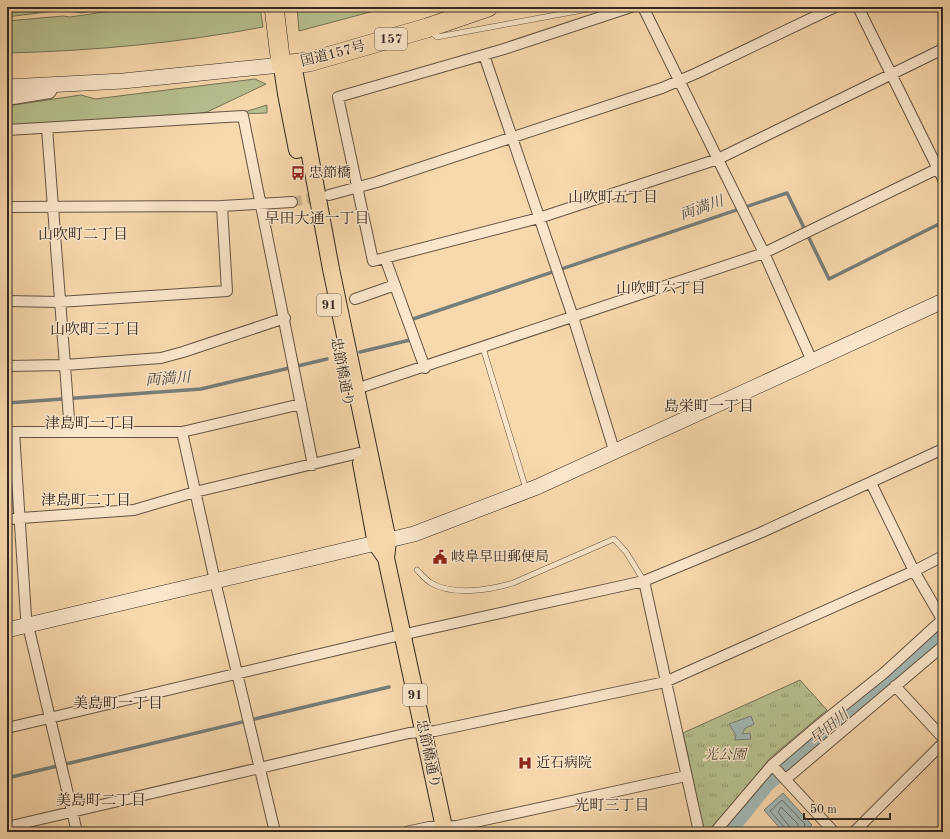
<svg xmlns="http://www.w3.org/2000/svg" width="950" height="839" font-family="'Old Standard TT','Noto Serif JP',serif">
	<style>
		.green { fill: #b7c08f; stroke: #757458 }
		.forest { fill: url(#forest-crowns); stroke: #757458 }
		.park { fill: url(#park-tufts); stroke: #757458 }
		.water { fill: #a2b8b5; stroke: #767e7a }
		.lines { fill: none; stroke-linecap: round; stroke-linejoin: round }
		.shore { stroke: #6a706b; stroke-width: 1 }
		.stream { stroke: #767e7a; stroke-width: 3.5 }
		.river { stroke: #a2b8b5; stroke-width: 21 }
		.street-tunnel { stroke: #d1b591; stroke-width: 10; stroke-dasharray: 10 5; stroke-linecap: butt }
		.lane-casing { stroke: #645444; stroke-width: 6 }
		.street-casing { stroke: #645444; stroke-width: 12 }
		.secondary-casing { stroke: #332821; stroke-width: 16 }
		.primary-casing { stroke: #332821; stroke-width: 18 }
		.highway-casing { stroke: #332821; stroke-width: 20 }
		.lane { stroke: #fae6ca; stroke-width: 5 }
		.street { stroke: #fae6ca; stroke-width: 10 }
		.secondary { stroke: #fae6ca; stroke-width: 15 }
		.primary { stroke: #f8d8ad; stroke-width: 16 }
		.highway { stroke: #f8d8ad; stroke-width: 19 }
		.labels { text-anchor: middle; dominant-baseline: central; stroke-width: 3; stroke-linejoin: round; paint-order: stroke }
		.shield { fill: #fae6ca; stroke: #6f6154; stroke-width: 1 }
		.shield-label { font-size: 13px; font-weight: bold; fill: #332821 }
		.street-label { font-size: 14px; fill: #332821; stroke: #fae6ca }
		.poi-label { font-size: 14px; fill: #332821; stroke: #fae6ca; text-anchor: start }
		.park-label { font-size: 14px; font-style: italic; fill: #544e3c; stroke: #fae6ca }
		.neighbourhood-label { font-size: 15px; fill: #332821; stroke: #fae6ca }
		.water-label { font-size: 15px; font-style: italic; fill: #4f4c46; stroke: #fae6ca }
	</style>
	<defs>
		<pattern id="forest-crowns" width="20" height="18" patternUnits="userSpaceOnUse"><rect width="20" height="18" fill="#b7c08f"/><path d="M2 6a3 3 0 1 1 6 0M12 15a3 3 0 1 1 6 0" fill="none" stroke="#959c74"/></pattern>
		<pattern id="park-tufts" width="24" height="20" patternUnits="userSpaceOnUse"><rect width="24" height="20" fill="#b7c08f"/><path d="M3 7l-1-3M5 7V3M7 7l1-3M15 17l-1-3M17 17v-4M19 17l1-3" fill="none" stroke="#959c74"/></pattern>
	</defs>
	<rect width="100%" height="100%" fill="#f8d8ad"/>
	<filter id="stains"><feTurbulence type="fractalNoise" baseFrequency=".005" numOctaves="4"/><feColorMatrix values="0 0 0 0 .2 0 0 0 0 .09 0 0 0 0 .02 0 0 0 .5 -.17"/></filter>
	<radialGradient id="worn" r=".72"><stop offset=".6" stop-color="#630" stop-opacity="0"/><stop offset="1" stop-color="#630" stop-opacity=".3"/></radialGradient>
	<!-- green -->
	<path class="green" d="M138,7H260L263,27C179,43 92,51 7,53V21L63,16L70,17Z
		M297,7H389L299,31Z
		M255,79L266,84L207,112L188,115L7,126V106L81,95L95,99Z
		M267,105V113L238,114Z"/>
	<!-- forest -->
	<path class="forest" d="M7,7H115L81,13L62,10L7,17Z"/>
	<!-- park -->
	<path class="park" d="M800,680L827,710L771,757L709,832H704L683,733Z"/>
	<!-- water -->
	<path class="water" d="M751,716L754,724L744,729V731L742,733L743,734L750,733L751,739L735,740L736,735L729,724Z
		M783,793L812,825L804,832H783L764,810Z"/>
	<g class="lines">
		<!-- shore -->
		<path class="shore" d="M786,832L785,828L770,811L782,800L805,824L802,832
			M791,832L789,826L778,812L781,807L798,824L797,832"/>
		<!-- stream -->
		<path class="stream" d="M413,319L787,193L829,279L943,222
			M360,352L410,340
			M7,403L201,389L327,359
			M7,778L389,687"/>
		<!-- river -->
		<path class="river" d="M725,832L765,782L943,633"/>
		<!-- street-tunnel -->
		<path class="street-tunnel" d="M292,202L323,196"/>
		<defs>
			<path id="lane" d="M431,32L437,37L599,7
				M483,348L526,489
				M417,570C421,574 426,580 431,583C453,596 490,590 513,583L614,539L626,552L644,581"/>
			<path id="street" d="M631,7L504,49L338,97L373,261L539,218L718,159L943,49
				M643,7L764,253L812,361
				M858,7L943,179
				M484,55L573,317L614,450
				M7,100L50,93L56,84
				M47,128L70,432
				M7,130L243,116L313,465
				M329,195L377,182L662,88L697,73L835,7
				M7,207L222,206L292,202
				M385,258L425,368
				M355,299L395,285
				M7,301L59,302L227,291L222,206
				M7,366L65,365L161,358L183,352L285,318
				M356,389L764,253L943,166
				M7,432H182L301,404
				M14,432L26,617L77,832
				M182,432L215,581L275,832
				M871,483L914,571L943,621
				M7,519L134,510L195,492L359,453
				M644,581L699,832
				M895,686L943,738
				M7,728L392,637L644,581L760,533L943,449
				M772,765L834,832
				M786,779L943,646
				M7,827L409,733L435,731L665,682L914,571L943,556
				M406,832L429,827L457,826L686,776
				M715,832L772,765L813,730L884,673L942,620
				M854,832L943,743"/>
			<path id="secondary" d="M7,87L123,81L281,65
				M7,630L414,534L537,487L943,301"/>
			<path id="primary" d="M280,53L286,94L297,150
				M293,64L331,269L388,541L386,558L445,832
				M361,463L376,544L386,558"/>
			<path id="highway" d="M274,7L281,65L309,62L427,28L488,7"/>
		</defs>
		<!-- lane casing -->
		<use href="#lane" class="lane-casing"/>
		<!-- street casing -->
		<use href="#street" class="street-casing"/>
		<!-- secondary casing -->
		<use href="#secondary" class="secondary-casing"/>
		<!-- primary casing -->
		<use href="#primary" class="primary-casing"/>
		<!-- highway casing -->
		<use href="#highway" class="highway-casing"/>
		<!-- lane -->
		<use href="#lane" class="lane"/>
		<!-- street -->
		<use href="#street" class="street"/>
		<!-- secondary -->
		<use href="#secondary" class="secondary"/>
		<!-- primary -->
		<use href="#primary" class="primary"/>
		<!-- highway -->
		<use href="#highway" class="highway"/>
	</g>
	<!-- icons -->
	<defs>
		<symbol id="bus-bare" viewBox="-9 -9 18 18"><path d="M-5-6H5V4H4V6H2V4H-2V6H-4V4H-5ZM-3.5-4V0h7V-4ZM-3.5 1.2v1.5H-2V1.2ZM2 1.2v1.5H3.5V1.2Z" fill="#8f2418" stroke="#fae6ca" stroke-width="2.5" paint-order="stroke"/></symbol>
		<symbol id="civic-bare" viewBox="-9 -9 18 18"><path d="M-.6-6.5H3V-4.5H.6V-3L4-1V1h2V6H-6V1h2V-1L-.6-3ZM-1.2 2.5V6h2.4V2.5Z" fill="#8f2418" stroke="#fae6ca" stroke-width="2.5" paint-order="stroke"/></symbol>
		<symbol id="hospital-bare" viewBox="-9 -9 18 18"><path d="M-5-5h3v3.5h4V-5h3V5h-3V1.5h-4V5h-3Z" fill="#8f2418" stroke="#fae6ca" stroke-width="2.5" paint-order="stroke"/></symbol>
	</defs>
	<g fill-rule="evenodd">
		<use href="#bus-bare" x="288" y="163" width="20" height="20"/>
		<use href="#civic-bare" x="430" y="547" width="20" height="20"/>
		<use href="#hospital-bare" x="515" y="753" width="20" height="20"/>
	</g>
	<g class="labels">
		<!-- shield labels -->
		<g class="shield">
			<rect x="375" y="28" width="32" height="22" rx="3"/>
			<rect x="317" y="294" width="24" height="22" rx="3"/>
			<rect x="403" y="684" width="24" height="22" rx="3"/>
		</g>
		<g class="shield-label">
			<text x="391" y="39">157</text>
			<text x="329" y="305">91</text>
			<text x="415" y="695">91</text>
		</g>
		<!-- street labels -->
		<g class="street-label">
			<text transform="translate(333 54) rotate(-14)">国道157号</text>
			<text transform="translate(342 372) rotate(79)">忠節橋通り</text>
			<text transform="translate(428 754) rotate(78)">忠節橋通り</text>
		</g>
		<!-- poi labels -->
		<g class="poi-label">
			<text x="309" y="173">忠節橋</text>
			<text x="451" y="557">岐阜早田郵便局</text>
			<text x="536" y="763">近石病院</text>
		</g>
		<!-- park labels -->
		<g class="park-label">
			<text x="725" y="755">光公園</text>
		</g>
		<!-- neighbourhood labels -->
		<g class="neighbourhood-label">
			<text x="613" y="198">山吹町五丁目</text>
			<text x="317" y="219">早田大通一丁目</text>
			<text x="83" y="235">山吹町二丁目</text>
			<text x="661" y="289">山吹町六丁目</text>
			<text x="95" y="330">山吹町三丁目</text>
			<text x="709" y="407">島栄町一丁目</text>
			<text x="90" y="424">津島町一丁目</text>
			<text x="86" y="501">津島町二丁目</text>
			<text x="118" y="704">美島町一丁目</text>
			<text x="101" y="801">美島町二丁目</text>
			<text x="612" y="806">光町三丁目</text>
		</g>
		<!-- water labels -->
		<g class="water-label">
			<text transform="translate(702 209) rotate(-19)">両満川</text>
			<text transform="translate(168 380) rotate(-4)">両満川</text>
			<text transform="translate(830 728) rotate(-40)">早田川</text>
		</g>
	</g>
	<!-- margin -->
	<rect width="950" height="839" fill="none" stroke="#f8d8ad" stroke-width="24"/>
	<rect x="8" y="8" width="934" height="823" fill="none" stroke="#332821" stroke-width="2"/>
	<rect x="12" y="12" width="926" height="815" fill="none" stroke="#332821"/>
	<!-- scale -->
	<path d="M804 813v6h86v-6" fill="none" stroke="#332821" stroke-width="2"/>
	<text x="810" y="813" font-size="12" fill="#332821" stroke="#fae6ca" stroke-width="3" paint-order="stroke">50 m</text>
	<rect width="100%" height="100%" filter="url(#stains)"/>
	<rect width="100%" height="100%" fill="url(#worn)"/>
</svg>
